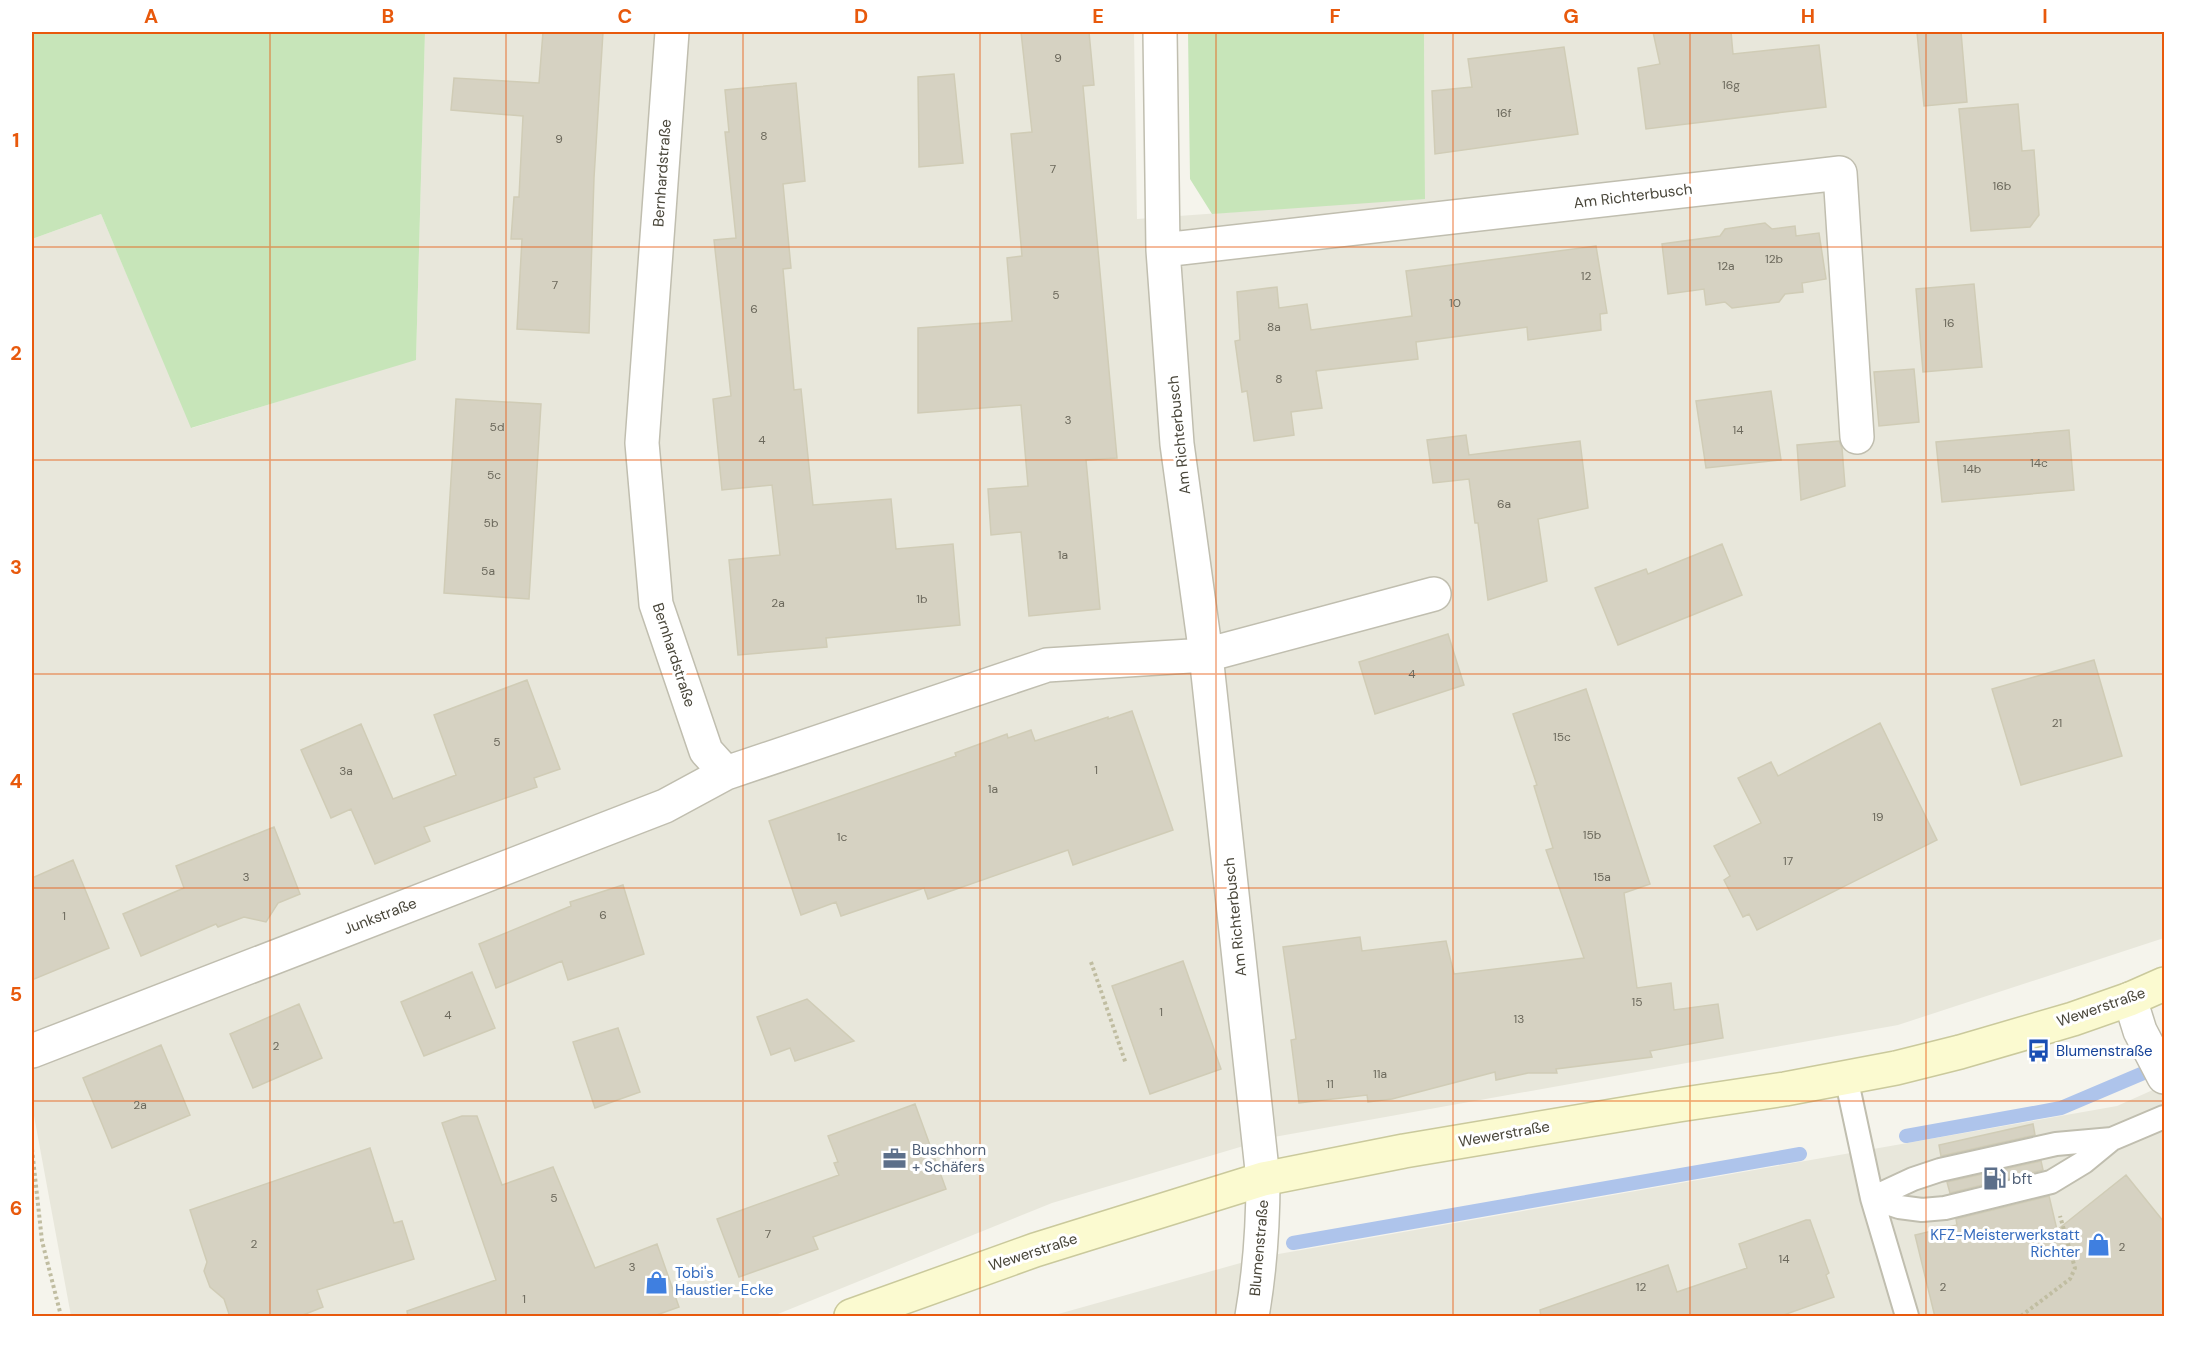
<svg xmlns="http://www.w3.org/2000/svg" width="2196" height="1348" font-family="'DM Sans',sans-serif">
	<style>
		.residential { fill: #e8e7db }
		.green { fill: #c7e5b9 }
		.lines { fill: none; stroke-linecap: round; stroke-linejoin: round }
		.stream { stroke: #aec4eb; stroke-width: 14 }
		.building { fill: #d6d2c2; stroke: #d0ccb6; stroke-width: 1.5 }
		.service-casing { stroke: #c0beaf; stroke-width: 26 }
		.minor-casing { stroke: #c0beaf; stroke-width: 36 }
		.secondary-casing { stroke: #cac99c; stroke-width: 36 }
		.path { stroke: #c0bda1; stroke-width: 4; stroke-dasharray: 3 3; stroke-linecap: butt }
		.service { stroke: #fff; stroke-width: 22 }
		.minor { stroke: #fff; stroke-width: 33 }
		.secondary { stroke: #fbfad0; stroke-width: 33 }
		.grid { fill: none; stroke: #e8590c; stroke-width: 1.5; stroke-opacity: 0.55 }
		.labels { text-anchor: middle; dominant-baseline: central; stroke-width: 6; stroke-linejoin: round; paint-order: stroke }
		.number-label { font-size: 12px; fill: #6c695c }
		.street-label { font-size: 15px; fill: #49463a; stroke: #fff }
		.transit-label { font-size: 15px; fill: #164399; stroke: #fff; text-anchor: start }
		.service-label { font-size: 15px; fill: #4e5e75; stroke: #fff; text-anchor: start }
		.shop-label { font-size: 15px; fill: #366cbe; stroke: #fff; text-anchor: end }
		.neatline { fill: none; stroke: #e8590c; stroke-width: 2 }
		.grid-label { font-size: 20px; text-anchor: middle; font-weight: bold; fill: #e8590c }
	</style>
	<rect width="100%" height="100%" fill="#f5f4ec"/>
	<!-- residential -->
	<path class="residential" d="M425,32H1134L1137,219L1425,198L1424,32H2164V938L1898,1025L1274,1137L1052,1203L773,1316H71L32,1105V239L101,214L192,428L416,359Z
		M2164,1085V1316H1051L1262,1257L2117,1106Z"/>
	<!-- green -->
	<path class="green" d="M32,32H425L416,360L191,428L101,214L32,239Z
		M1188,32H1424L1425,199L1212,214L1190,179Z"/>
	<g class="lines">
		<!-- stream -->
		<path class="stream" d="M1906,1136L2061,1108L2160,1066
			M1293,1243L1800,1154"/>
	</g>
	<!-- building -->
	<path class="building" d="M543,32H603L594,178L589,333L517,329L522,239H511L514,197H519L523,116L451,110L454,78L539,83Z
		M1021,32H1089L1094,85L1083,86L1117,458L1086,460L1100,609L1029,616L1021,532L991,535L988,489L1028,486L1021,405L918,413V328L1012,321L1007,258L1022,256L1011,134L1032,132Z
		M1653,32H1731L1733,54L1819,45L1826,107L1646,129L1638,68L1660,64Z
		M1917,32H1961L1967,102L1924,106Z
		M1564,47L1578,134L1435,154L1432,91L1472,87L1468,59Z
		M954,74L963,163L919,167L918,77Z
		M796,83L805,181L783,184L791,268L783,269L794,390L801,389L813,505L891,499L896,549L953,544L960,625L826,638L827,647L738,655L729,560L780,555L772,485L722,490L713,399L731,396L714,240L736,238L725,132H729L725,90Z
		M2018,104L2022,151L2034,150L2039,215L2030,227L1971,231L1959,109Z
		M1765,223L1772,229L1795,226L1796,236L1819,233L1826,279L1802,283L1803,292L1785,294L1779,302L1732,308L1725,302L1706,305L1704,289L1668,294L1662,244L1720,236L1725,229Z
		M1596,246L1607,313L1600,314L1601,330L1528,340L1527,327L1416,342L1418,359L1316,371L1322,408L1291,412L1294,435L1254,441L1247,391L1242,392L1235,341L1240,340L1237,292L1277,287L1279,308L1307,304L1311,330L1412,316L1406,271Z
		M1974,284L1982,367L1923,372L1916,289Z
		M1914,369L1919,422L1879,426L1874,372Z
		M1771,391L1781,460L1706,468L1696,401Z
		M456,399L541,404L529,599L444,593Z
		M2069,430L2074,490L1942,502L1936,442Z
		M1466,435L1469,455L1580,441L1588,508L1538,519L1547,581L1488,600L1478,523H1475L1469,479L1433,483L1427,440Z
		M1839,441L1842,448L1845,486L1801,500L1797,445Z
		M1722,544L1742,595L1618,645L1595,588L1646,569L1648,574Z
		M1448,634L1464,685L1375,714L1359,662Z
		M2094,660L2122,756L2021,785L1992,689Z
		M527,680L560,769L534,778L537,787L424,827L430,841L375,864L351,809L331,818L301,750L361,724L393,799L456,775L434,715Z
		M1586,689L1650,884L1624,893L1637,988L1671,983L1674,1010L1718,1004L1723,1038L1650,1051L1652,1057L1556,1069L1557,1073H1528L1496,1080L1495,1072L1392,1099L1368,1102L1367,1095L1299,1103L1291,1040L1296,1039L1283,947L1360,937L1362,951L1446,941L1454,974L1584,958L1546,850L1553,848L1534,786L1537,785L1513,714Z
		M1132,711L1173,830L1073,865L1068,850L928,899L924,888L841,916L836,902L801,915L769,821L956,756L955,753L1007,734L1008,738L1031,730L1035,741L1108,717V719Z
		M1880,723L1937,840L1757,930L1749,914L1743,917L1724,880L1730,876L1714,846L1761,823L1738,778L1771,762L1778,776Z
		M274,827L300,894L278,903L266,922L244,917L218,927L216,924L141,956L123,914L184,888L176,866Z
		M73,860L109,948L32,980V878Z
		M623,885L644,954L568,980L562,961L496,988L479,944L571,906L570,902Z
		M1183,961L1221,1069L1150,1094L1112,986Z
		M472,972L495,1028L424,1056L401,1002Z
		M807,999L854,1041L795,1061L790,1048L771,1055L757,1017Z
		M299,1004L322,1058L253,1088L230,1034Z
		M618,1028L640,1092L595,1108L573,1042Z
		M161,1045L190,1115L112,1148L83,1078Z
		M915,1104L946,1189L813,1237L818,1249L739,1277L717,1219L839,1175L834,1163L838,1162L828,1136Z
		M462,1116H477L502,1185L553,1167L595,1268L657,1244L679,1307L651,1317H408L407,1311L496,1280L442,1123Z
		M2033,1124L2035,1135L1941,1156L1939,1145Z
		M370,1148L394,1223L402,1221L414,1259L317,1290L323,1307L298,1317H230L224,1299L210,1287L204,1271L207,1262L190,1210Z
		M2041,1161L2043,1170L1950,1193L1947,1182Z
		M2126,1175L2164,1222V1317H1935L1915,1235L1957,1225L1956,1219L2049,1196L2057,1230Z
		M1806,1220H1810L1829,1273L1826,1275L1834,1297L1778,1317H1541L1540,1310L1668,1265L1677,1292L1747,1268L1739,1244Z"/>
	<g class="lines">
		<defs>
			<path id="service" d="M1846,1077L1872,1198L1899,1207L1922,1210L1945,1208L2051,1182L2084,1162L2112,1139L2164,1117
				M1907,1316L1872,1198L1913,1179L1940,1170L2056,1144L2112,1139"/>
			<path id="minor" d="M672,32L642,443L656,604L706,751L726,773
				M1160,32L1163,250L1177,444L1206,655L1263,1179C1263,1226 1260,1270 1252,1316
				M1163,250L1840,173L1857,437
				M2130,999L2140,1031L2164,1077
				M32,1051L665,806L726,773L1047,665L1206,655L1434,594"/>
			<path id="secondary" d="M851,1316L1035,1250L1263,1179L1404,1151L1678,1105L1785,1089L1896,1068L1960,1052L2073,1019L2130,999L2164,984"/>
		</defs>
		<!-- service casing -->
		<use href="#service" class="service-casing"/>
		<!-- minor casing -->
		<use href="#minor" class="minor-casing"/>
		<!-- secondary casing -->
		<use href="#secondary" class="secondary-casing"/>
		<!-- path -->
		<path class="path" d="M1091,962L1126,1064
			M32,1149L42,1241L61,1316
			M2021,1316L2070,1279L2075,1268L2060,1216"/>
		<!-- service -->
		<use href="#service" class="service"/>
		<!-- minor -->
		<use href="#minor" class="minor"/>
		<!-- secondary -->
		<use href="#secondary" class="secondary"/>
	</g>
	<!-- grid -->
	<path class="grid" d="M270,32V1316M506,32V1316M743,32V1316M980,32V1316M1216,32V1316M1453,32V1316M1690,32V1316M1926,32V1316M32,247H2164M32,460H2164M32,674H2164M32,888H2164M32,1101H2164"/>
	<!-- icons -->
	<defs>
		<symbol id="bus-bare" viewBox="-9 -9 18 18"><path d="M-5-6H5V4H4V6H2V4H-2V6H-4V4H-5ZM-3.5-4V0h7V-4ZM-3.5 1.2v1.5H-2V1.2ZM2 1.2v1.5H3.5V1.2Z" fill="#1a4fb4" stroke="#fff" stroke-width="2.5" paint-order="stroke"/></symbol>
		<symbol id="office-bare" viewBox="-9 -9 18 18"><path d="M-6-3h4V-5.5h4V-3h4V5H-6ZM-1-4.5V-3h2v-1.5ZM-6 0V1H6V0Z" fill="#5c6f8a" stroke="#fff" stroke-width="2.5" paint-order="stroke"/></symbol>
		<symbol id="fuel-bare" viewBox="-9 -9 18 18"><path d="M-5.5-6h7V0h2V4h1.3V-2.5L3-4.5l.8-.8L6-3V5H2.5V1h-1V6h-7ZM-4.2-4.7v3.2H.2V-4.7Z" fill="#5c6f8a" stroke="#fff" stroke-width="2.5" paint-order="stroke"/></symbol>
		<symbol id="shop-bare" viewBox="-9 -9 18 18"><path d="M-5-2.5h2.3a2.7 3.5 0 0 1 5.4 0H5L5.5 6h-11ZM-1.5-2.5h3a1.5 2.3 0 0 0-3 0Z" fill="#3f7fe0" stroke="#fff" stroke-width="2.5" paint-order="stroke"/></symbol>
	</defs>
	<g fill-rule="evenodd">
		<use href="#bus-bare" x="2022" y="1034" width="33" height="33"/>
		<use href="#office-bare" x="878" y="1142" width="33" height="33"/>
		<use href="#fuel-bare" x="1978" y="1162" width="33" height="33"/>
		<use href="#shop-bare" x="2082" y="1228" width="33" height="33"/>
		<use href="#shop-bare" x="640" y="1266" width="33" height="33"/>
	</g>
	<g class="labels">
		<!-- number labels -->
		<g class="number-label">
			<text x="1058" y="58">9</text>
			<text x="1731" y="85">16g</text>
			<text x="1504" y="113">16f</text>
			<text x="764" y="136">8</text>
			<text x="559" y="139">9</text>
			<text x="1053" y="169">7</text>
			<text x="2002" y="186">16b</text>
			<text x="1774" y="259">12b</text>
			<text x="1726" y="266">12a</text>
			<text x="1586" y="276">12</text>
			<text x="555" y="285">7</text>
			<text x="1056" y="295">5</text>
			<text x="1455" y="303">10</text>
			<text x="754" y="309">6</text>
			<text x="1949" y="323">16</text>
			<text x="1274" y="327">8a</text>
			<text x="1279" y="379">8</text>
			<text x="1068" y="420">3</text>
			<text x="497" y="427">5d</text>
			<text x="1738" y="430">14</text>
			<text x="762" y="440">4</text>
			<text x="2039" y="463">14c</text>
			<text x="1972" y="469">14b</text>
			<text x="494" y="475">5c</text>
			<text x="1504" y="504">6a</text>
			<text x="491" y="523">5b</text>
			<text x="1063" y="555">1a</text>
			<text x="488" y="571">5a</text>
			<text x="922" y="599">1b</text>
			<text x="778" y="603">2a</text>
			<text x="1412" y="674">4</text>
			<text x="2057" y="723">21</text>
			<text x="1562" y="737">15c</text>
			<text x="497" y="742">5</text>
			<text x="1096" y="770">1</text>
			<text x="346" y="771">3a</text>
			<text x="993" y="789">1a</text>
			<text x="1878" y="817">19</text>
			<text x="1592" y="835">15b</text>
			<text x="842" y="837">1c</text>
			<text x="1788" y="861">17</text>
			<text x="246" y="877">3</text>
			<text x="1602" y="877">15a</text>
			<text x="603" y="915">6</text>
			<text x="64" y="916">1</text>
			<text x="1637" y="1002">15</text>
			<text x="1161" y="1012">1</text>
			<text x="448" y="1015">4</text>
			<text x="1519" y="1019">13</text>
			<text x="276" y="1046">2</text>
			<text x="1380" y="1074">11a</text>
			<text x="1330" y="1084">11</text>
			<text x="140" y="1105">2a</text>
			<text x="554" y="1198">5</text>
			<text x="768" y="1234">7</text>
			<text x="254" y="1244">2</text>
			<text x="2122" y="1247">2</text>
			<text x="1784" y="1259">14</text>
			<text x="632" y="1267">3</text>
			<text x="1641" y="1287">12</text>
			<text x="1943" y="1287">2</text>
			<text x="524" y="1299">1</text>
		</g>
		<!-- street labels -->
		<g class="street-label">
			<text transform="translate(662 173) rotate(-86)">Bernhardstraße</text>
			<text transform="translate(1633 196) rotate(-7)">Am Richterbusch</text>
			<text transform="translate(1179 435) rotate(-96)">Am Richterbusch</text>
			<text transform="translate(674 655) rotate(72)">Bernhardstraße</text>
			<text transform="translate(380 916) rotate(-21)">Junkstraße</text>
			<text transform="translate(1235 917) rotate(-96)">Am Richterbusch</text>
			<text transform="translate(2101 1007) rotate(-19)">Wewerstraße</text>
			<text transform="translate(1504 1134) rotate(-10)">Wewerstraße</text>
			<text transform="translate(1259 1248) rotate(-85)">Blumenstraße</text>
			<text transform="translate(1033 1252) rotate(-18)">Wewerstraße</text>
		</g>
		<!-- transit labels -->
		<g class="transit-label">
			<text x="2056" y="1051">Blumenstraße</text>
		</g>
		<!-- service labels -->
		<g class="service-label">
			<text x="912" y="1150">Buschhorn<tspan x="912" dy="17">+ Schäfers</tspan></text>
			<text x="2012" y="1179">bft</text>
		</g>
		<!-- shop labels -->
		<g class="shop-label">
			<text x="2080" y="1235">KFZ-Meisterwerkstatt<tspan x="2080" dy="17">Richter</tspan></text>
			<text x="675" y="1273" text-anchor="start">Tobi's<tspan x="675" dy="17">Haustier-Ecke</tspan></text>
		</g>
	</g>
	<!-- border -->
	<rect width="2196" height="1348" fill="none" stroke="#ffffff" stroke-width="66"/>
	<rect x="33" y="33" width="2130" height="1282" class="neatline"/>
	<g class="grid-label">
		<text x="151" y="23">A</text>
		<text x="388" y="23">B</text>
		<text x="625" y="23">C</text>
		<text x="861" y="23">D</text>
		<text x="1098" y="23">E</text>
		<text x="1335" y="23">F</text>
		<text x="1571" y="23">G</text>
		<text x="1808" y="23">H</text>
		<text x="2045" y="23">I</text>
		<text x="16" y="147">1</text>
		<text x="16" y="360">2</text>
		<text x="16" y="574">3</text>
		<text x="16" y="788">4</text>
		<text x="16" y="1001">5</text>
		<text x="16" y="1215">6</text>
	</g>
</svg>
